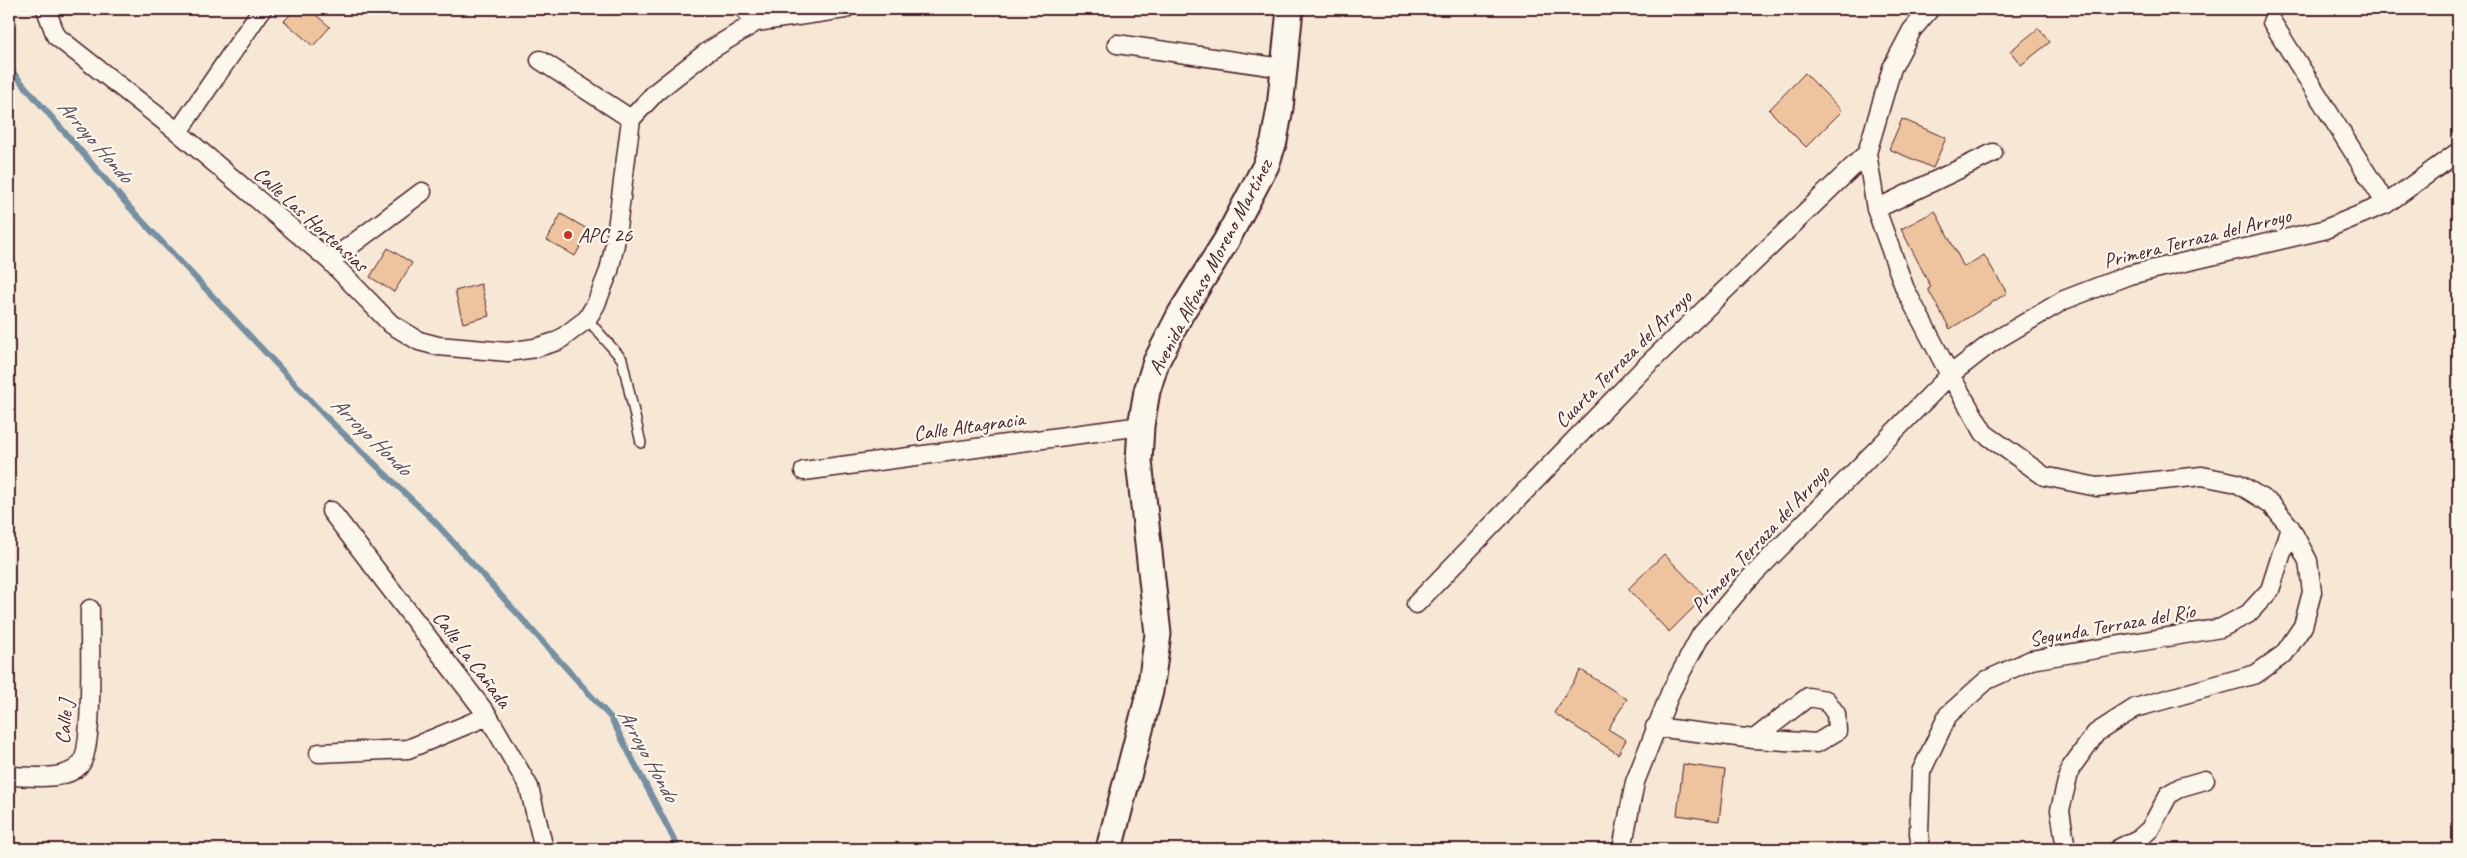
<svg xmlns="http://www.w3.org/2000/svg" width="2467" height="858" font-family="Caveat,sans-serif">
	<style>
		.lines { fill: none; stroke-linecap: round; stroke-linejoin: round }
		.stream { stroke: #758fa3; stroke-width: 6 }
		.building { fill: #eec49e; stroke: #4a1f2b }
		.service-casing { stroke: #4a1f2b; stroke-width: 12 }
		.minor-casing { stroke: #4a1f2b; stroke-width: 21 }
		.secondary-casing { stroke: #4a1f2b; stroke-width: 29 }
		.service { stroke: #fbf7ec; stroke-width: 9 }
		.minor { stroke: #fbf7ec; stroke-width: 18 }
		.secondary { stroke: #fbf7ec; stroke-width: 25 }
		.poi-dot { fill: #c8321e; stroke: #fbf7ec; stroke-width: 2 }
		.labels { text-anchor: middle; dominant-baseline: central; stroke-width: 4.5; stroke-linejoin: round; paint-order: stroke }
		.street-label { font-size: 21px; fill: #4a1f2b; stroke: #fbf7ec }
		.poi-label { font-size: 21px; fill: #4a1f2b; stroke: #fbf7ec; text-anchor: start }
		.water-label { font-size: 22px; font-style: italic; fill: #5c4e5d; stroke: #fbf7ec }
	</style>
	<rect width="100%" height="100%" fill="#f7e8d5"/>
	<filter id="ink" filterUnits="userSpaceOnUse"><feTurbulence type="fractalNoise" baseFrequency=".02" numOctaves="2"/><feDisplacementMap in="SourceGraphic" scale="10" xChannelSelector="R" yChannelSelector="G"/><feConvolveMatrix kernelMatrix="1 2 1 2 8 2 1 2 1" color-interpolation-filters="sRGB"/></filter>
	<g filter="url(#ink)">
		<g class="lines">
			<!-- stream -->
			<path class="stream" d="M9,68L131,209L325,416L435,522L611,718L679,849"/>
		</g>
		<!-- building -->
		<path class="building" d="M296,9H309L330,27L313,46L284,21Z
			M2039,28L2050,42L2021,65L2010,51Z
			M1805,73L1842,111L1806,147L1769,110Z
			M1902,119L1946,138L1933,168L1889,149Z
			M1935,211L1964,267L1984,255L2007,293L1950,329L1928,289L1931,287L1901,229Z
			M561,214L589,230L575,256L547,240Z
			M388,248L412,263L394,292L370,277Z
			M481,284L489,316L463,323L455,291Z
			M1664,554L1705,596L1669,632L1628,589Z
			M1581,670L1627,699L1608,729L1626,740L1618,754L1554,713Z
			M1683,764L1725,770L1719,821L1677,815Z"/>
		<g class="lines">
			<defs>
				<path id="service" d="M587,319L622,359L641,443"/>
				<path id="minor" d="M46,9L56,36L178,132L330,261L391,324L419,341L438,346L508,352L535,348L558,341L587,319L596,304L609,271L615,244L631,119L656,92L707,52L756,22L845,9
					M744,9L756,22
					M1930,9L1912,30L1892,68L1867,153L1876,209L1905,289L1950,375L1984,433L2044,476L2097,487L2202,476L2237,483L2271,504L2290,527L2308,561L2312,592L2303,626L2284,654L2256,674L2135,708L2096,733L2070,769L2060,810L2066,849
					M2272,22L2386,204
					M1117,44L1283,68
					M540,60L631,119
					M178,132L262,9
					M1876,209L1993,153
					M330,261L422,192
					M804,471L1141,426
					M331,511L488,716L529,787L544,849
					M1416,604L1644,368L1867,153
					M1655,727L1754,739L1817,743L1837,731L1836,714L1826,700L1808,697L1754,739
					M319,753L408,749L488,716
					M9,776C29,776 64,782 80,765C95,749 89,636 90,609
					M1622,849L1635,782L1671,691L1701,635L1745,583L1950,375L1991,343L2064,300L2129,275L2323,230L2386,204L2458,152
					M1921,849L1919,833L1921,772L1948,715L1987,680L2031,660L2221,628L2248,614L2270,590L2290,527
					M2118,849L2140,838L2150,829L2169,794L2181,787L2205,780"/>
				<path id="secondary" d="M1109,849L1150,691L1158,634L1139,461L1141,426L1147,391L1156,362L1181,313L1226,241L1266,165L1274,141L1280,108L1290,9"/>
			</defs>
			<!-- service casing -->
			<use href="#service" class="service-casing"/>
			<!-- minor casing -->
			<use href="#minor" class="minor-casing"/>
			<!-- secondary casing -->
			<use href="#secondary" class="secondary-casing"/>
			<!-- service -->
			<use href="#service" class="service"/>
			<!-- minor -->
			<use href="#minor" class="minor"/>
			<!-- secondary -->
			<use href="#secondary" class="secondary"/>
		</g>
	</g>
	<!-- markers -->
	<circle class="poi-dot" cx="568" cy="235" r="5"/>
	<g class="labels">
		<!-- street labels -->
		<g class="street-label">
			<text transform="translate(311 219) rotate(42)">Calle Las Hortensias</text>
			<text transform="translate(2197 238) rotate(-14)">Primera Terraza del Arroyo</text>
			<text transform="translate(1210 267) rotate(-62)">Avenida Alfonso Moreno Martínez</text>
			<text transform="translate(1623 359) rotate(-45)">Cuarta Terraza del Arroyo</text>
			<text transform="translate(969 426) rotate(-8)">Calle Altagracia</text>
			<text transform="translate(1760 539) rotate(-47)">Primera Terraza del Arroyo</text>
			<text transform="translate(2112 625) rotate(-10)">Segunda Terraza del Río</text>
			<text transform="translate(472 659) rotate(53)">Calle La Cañada</text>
			<text transform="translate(64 722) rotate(-85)">Calle J</text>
		</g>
		<!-- poi labels -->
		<g class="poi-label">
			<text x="578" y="235">APC 26</text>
		</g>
		<!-- water labels -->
		<g class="water-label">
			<text transform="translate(95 141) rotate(49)">Arroyo Hondo</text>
			<text transform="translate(371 436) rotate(44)">Arroyo Hondo</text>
			<text transform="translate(648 755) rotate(61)">Arroyo Hondo</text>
		</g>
	</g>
	<!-- margin -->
	<rect width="2467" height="858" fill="none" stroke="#fbf7ec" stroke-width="30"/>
	<rect x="15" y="15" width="2437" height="828" fill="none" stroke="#4a1f2b" stroke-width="2" filter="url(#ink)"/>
</svg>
